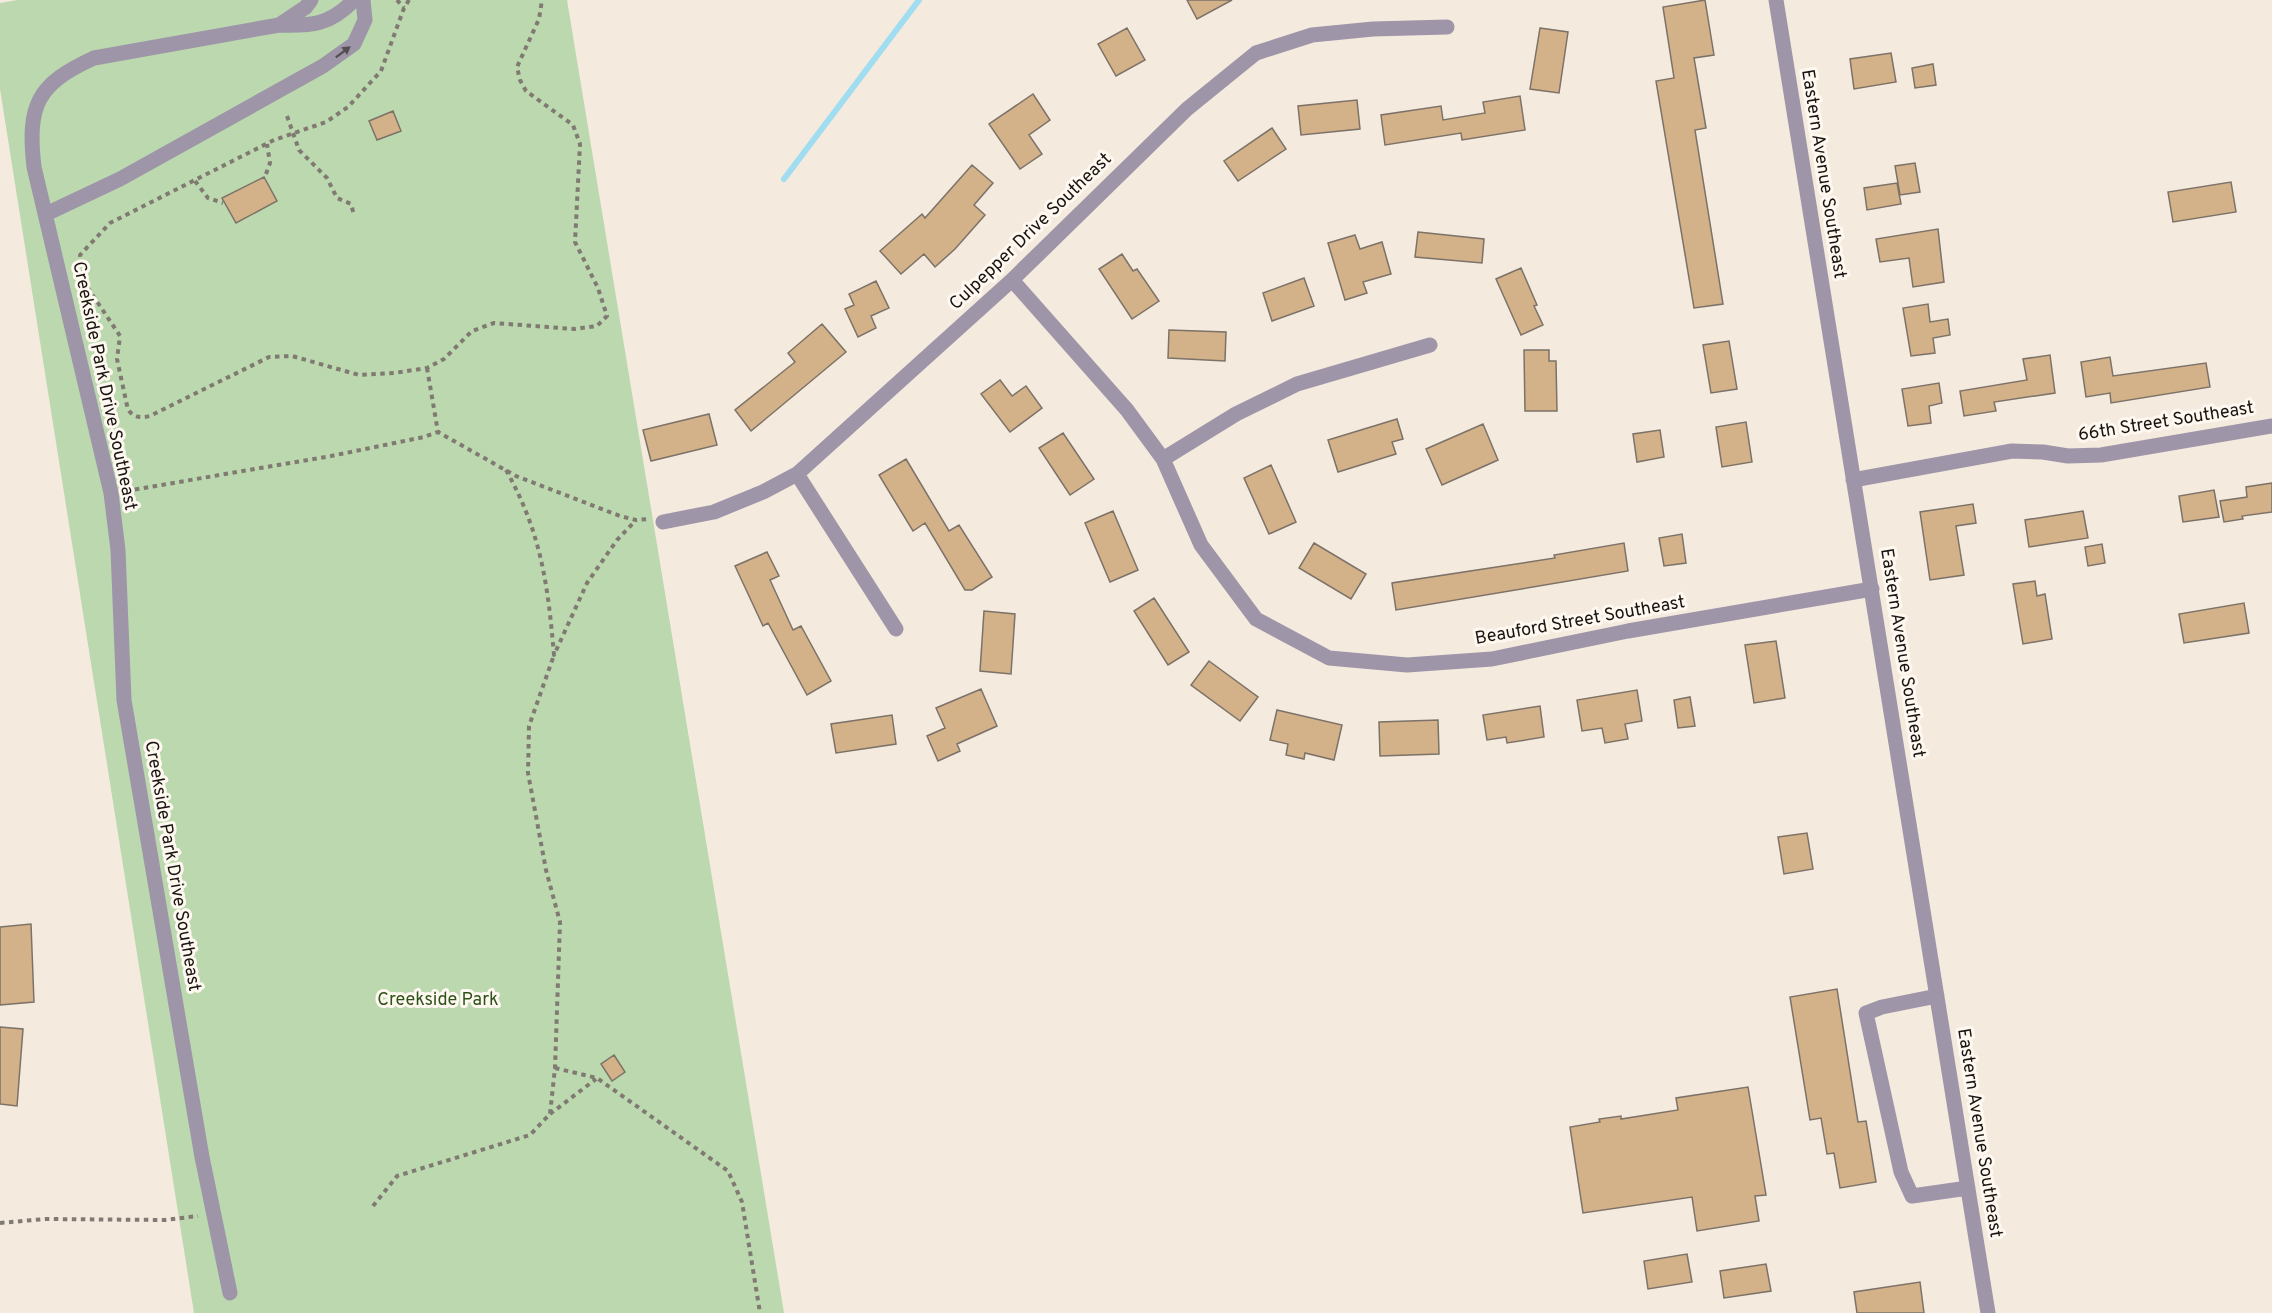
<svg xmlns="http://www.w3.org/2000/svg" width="2272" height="1313" font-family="Overpass,sans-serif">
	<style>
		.green { fill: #bbd8af }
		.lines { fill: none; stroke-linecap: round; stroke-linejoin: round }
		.stream { stroke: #a1ddf1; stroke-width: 6 }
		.building { fill: #d3b189; stroke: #7c7268; stroke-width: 1.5 }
		.path { stroke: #817a72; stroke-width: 4; stroke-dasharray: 4.5 4.5; stroke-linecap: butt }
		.minor { stroke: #9e95a8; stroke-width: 15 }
		.oneway { fill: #544e54 }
		.labels { text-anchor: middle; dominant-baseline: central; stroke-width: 6; stroke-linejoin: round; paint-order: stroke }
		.street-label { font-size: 18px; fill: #181410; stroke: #fef8f1 }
		.park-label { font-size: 18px; fill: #2e5319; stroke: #fef8f1 }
	</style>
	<rect width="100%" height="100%" fill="#f5eade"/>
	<!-- green -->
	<path class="green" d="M18,0H567L784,1313H194L0,89V3Z"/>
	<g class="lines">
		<!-- stream -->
		<path class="stream" d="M784,179L919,0"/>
	</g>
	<!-- building -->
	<path class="building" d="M1187,0H1232L1197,19Z
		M1705,0L1714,55L1694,58L1706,128L1695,130L1723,304L1694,308L1656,81L1674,78L1663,7Z
		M1127,28L1145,60L1116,76L1098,44Z
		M1540,28L1568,32L1559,93L1530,89Z
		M1891,53L1896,82L1854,89L1850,59Z
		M1933,64L1936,85L1915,88L1912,68Z
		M1033,94L1050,120L1029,135L1042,154L1020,169L989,124Z
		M1520,96L1525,130L1462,140L1461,133L1385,145L1381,115L1441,106L1443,120L1485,113L1483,102Z
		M1357,100L1360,129L1301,135L1298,106Z
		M393,111L401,131L377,140L369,121Z
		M1272,128L1286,149L1238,181L1224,161Z
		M1915,163L1920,192L1900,195L1895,166Z
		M972,165L993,183L974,205L985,215L955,249L935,267L924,254L901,274L880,251L922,214L925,218Z
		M264,177L277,201L236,223L222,198Z
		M2231,182L2236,212L2173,222L2168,192Z
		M1897,183L1901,204L1867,210L1864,188Z
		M1938,229L1944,282L1913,287L1909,258L1880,262L1876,239Z
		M1418,232L1484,239L1482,263L1415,257Z
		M1355,235L1360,249L1382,242L1391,274L1363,282L1367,293L1345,300L1328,243Z
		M1122,254L1133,271L1137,269L1159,301L1132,319L1099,269Z
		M1521,268L1537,305L1534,306L1543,325L1521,335L1496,279Z
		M1304,278L1314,306L1272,321L1263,293Z
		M876,281L889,308L871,316L876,328L858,337L845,309L854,305L849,294Z
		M1928,304L1930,322L1948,319L1950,335L1933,338L1935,353L1911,356L1903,308Z
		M822,324L846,352L751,431L735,410L795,362L788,353Z
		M1169,330L1226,332L1225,361L1168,358Z
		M1729,341L1737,389L1711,393L1703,345Z
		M1524,350H1549V361H1556L1557,411H1525Z
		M2050,355L2055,393L1994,402L1996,411L1964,416L1960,391L2027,380L2023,359Z
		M2110,357L2113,376L2206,363L2210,387L2111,403L2110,393L2086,397L2081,362Z
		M1000,380L1012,396L1026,386L1042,408L1010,432L981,394Z
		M1939,383L1942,403L1929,406L1931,423L1908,426L1902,389Z
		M709,414L717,445L651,461L643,430Z
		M1397,419L1403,439L1392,442L1396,454L1338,472L1328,440Z
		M1746,422L1752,462L1722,467L1716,427Z
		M1483,424L1498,460L1442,485L1426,449Z
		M1660,430L1664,457L1637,462L1633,434Z
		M1063,433L1094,479L1070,495L1039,448Z
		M906,459L949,531L959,525L992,577L972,590H965L925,523L913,531L879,475Z
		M1271,465L1296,522L1269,534L1244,478Z
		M2272,483V512L2242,516L2243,519L2224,522L2220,501L2247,497L2246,487Z
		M2214,490L2219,517L2183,522L2179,496Z
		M1973,504L1976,523L1956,526L1964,575L1930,580L1920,512Z
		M1113,511L1138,570L1110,582L1085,523Z
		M2083,511L2088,538L2029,547L2025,520Z
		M1682,534L1686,563L1664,566L1659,538Z
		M1314,543L1366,574L1351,599L1299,568Z
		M1624,543L1628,571L1396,610L1392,583L1555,558L1554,555Z
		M2102,544L2105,563L2088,566L2085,547Z
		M767,552L779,576L770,580L793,630L801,626L831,681L807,695L768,623L763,626L735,566Z
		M2035,581L2037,596L2045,594L2052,639L2023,644L2013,584Z
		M1154,598L1189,652L1168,665L1134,611Z
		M2244,603L2249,633L2184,643L2179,614Z
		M984,611L1015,614L1011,674L980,671Z
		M1776,641L1785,698L1754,703L1745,645Z
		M1209,661L1258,697L1240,721L1191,685Z
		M981,689L997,726L957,744L960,751L938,761L927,736L945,728L936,708Z
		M1637,690L1642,721L1625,724L1628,739L1605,743L1602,728L1582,731L1577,700Z
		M1690,697L1695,726L1678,728L1674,700Z
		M1540,706L1544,737L1507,743L1506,737L1487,740L1483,715Z
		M1277,710L1342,725L1334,760L1305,753L1304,759L1286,755L1288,744L1270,740Z
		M892,715L896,744L836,753L831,724Z
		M1438,720L1439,754L1380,756L1379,722Z
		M1807,833L1813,869L1784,874L1778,837Z
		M31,924L34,1002L0,1005V927Z
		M1837,989L1858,1122L1866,1121L1876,1182L1840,1188L1834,1153L1827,1154L1821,1118L1810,1120L1790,997Z
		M0,1027L23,1029L17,1106L0,1104Z
		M614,1055L625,1072L612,1081L601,1064Z
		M1748,1087L1766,1195L1755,1196L1759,1221L1697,1231L1692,1197L1583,1213L1570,1127L1600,1122L1599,1119L1621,1116V1119L1678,1110L1676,1098Z
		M1687,1254L1692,1282L1648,1289L1644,1261Z
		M1766,1264L1771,1291L1724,1298L1720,1271Z
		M1920,1282L1924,1313H1857L1854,1292Z"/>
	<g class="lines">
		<!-- path -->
		<path class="path" d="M397,0L404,8
			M409,0L404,8L381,71L348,107L326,122L274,140L110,223L80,255L86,285L120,336L117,359L128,410C135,418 141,418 150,416L269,357L292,356L359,375L394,373L427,368L444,359L472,331L494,323L574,329L597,326L607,316L598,288L575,242L580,144L573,125L526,91L520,80L517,67L539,19L542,0
			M287,116L299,150L327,178L337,198L351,204L354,215
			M266,174L270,163L267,144
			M195,181L208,198L223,203
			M427,368L438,432L516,476L620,516L636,520L649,519
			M506,470C541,532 548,585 554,655L587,583L617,540L636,520
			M126,491L331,456L424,437L438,432
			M555,1068L597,1078L728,1171L742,1202L760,1313
			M550,1114L596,1079
			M373,1206L397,1176L530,1135L550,1114L555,1068L560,922L546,870L528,773L529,726L554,655
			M0,1223L45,1219L165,1220L198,1216"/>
		<!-- minor -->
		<path class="minor" d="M1776,0L1988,1313
			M279,25L306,7L311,0
			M46,214L120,179L323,66L354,44L365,20L363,0
			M1012,280L1127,410L1163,459L1201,545L1256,619L1329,658L1407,665L1492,659L1628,631L1872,589
			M1163,459L1236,414L1297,384L1430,345
			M797,474L896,629
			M1853,480L2012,451L2043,452L2068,456L2101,455L2272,426
			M663,522L714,512L763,492L797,474L1012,280L1187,109L1256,53L1312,35L1373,29L1447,27
			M1937,996L1882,1007L1866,1013L1901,1172L1912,1196L1968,1188
			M230,1293L202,1157L124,700L118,550L111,493L34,167C27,105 37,84 94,58L279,25C312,26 330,25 354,0"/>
	</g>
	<!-- one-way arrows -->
	<defs><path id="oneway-solid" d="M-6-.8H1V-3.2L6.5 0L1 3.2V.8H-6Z" transform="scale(1.5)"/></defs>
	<use class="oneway" href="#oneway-solid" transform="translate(343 52) rotate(-37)"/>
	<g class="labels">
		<!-- street labels -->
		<g class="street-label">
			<text transform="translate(1823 174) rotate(81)">Eastern Avenue Southeast</text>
			<text transform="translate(1031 232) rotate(-44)">Culpepper Drive Southeast</text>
			<text transform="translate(104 386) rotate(78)">Creekside Park Drive Southeast</text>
			<text transform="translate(2166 422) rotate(-9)">66th Street Southeast</text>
			<text transform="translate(1580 621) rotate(-10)">Beauford Street Southeast</text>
			<text transform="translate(1902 653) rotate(81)">Eastern Avenue Southeast</text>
			<text transform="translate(172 866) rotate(80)">Creekside Park Drive Southeast</text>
			<text transform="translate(1979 1133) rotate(81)">Eastern Avenue Southeast</text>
		</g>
		<!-- park labels -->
		<g class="park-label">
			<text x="438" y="1000">Creekside Park</text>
		</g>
	</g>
</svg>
